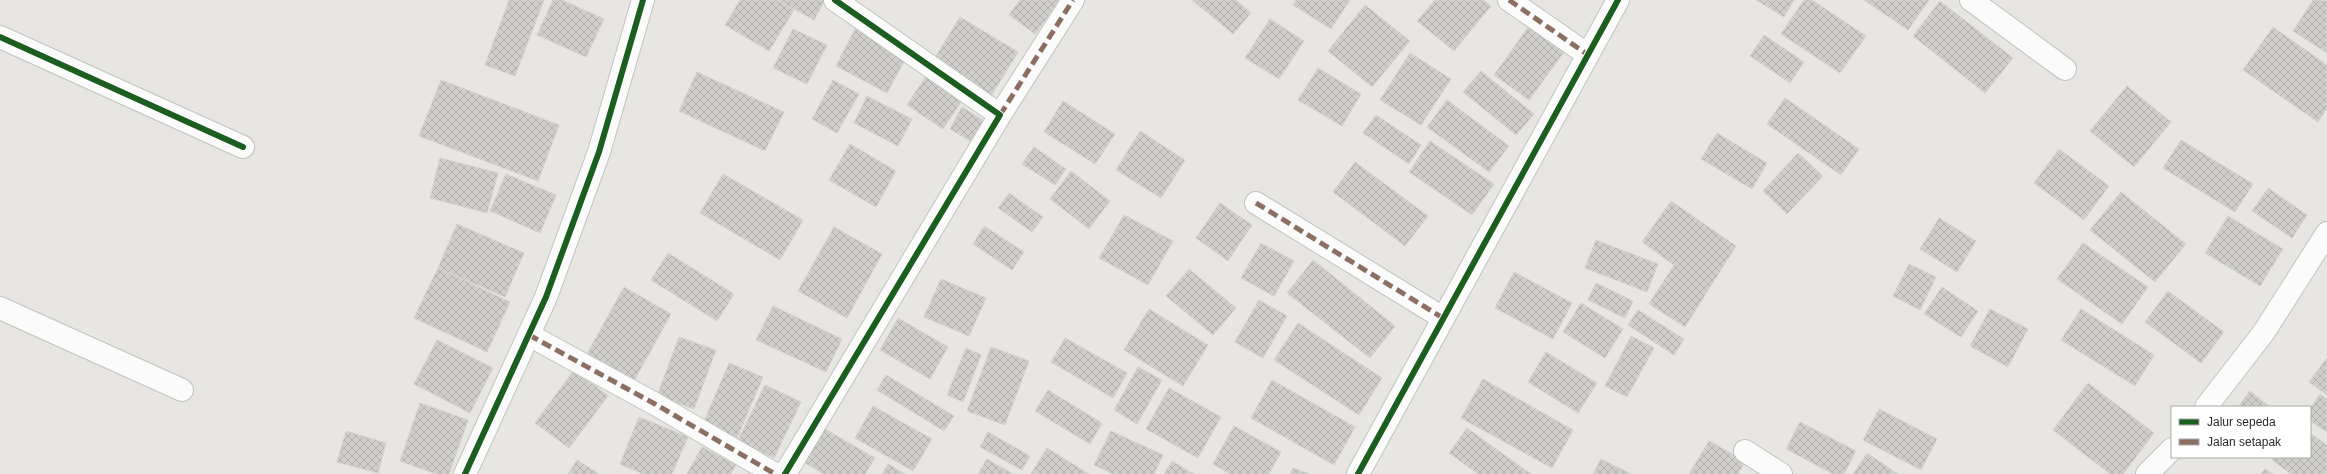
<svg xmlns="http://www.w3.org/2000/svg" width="2327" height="474" font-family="Helvetica,sans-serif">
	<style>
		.building { fill: url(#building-cross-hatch); stroke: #d3d2ce }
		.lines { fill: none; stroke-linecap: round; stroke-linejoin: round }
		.minor-casing { stroke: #c2c2c1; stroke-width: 24 }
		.tertiary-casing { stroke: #c2c2c1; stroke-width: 24 }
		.minor { stroke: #fcfbfb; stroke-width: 22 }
		.tertiary { stroke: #fcfbfb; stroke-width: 22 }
		.quiet { stroke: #8d6e63; stroke-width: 5; stroke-dasharray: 10 5; stroke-linecap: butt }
		.cycleway-casing { stroke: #fff; stroke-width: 8 }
		.cycleway { stroke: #1b5e20; stroke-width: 6 }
	</style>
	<defs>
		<pattern id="building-cross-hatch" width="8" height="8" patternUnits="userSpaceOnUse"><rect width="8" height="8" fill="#d0cecb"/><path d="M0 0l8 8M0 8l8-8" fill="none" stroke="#b3b1ae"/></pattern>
	</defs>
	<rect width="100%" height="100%" fill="#e8e6e2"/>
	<!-- building -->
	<path class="building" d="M509,0H544L515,76L485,65Z
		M553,0H562L604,19L586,57L537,35Z
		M740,0H776L794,10L769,51L725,25Z
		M778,0H825L814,20Z
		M1020,0H1060L1035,34L1009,15Z
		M1192,0H1236L1251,13L1233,34Z
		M1296,0H1350L1331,29L1293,5Z
		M1435,0H1483L1491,6L1454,51L1417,21Z
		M1756,0H1794L1784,17Z
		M1804,0H1812L1866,36L1840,73L1781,34Z
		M1864,0H1929L1908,30Z
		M2313,0L2327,1V53L2293,31Z
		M1940,1L2013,58L1985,93L1913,36Z
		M1365,5L1410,41L1372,87L1328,51Z
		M960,17L1018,52L988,101L930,66Z
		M1270,19L1304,41L1279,79L1245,58Z
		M1529,26L1564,52L1529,100L1494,75Z
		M856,27L908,54L887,93L836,66Z
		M2273,27L2327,65V108L2318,122L2243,70Z
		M793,29L827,45L807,84L773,68Z
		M1764,35L1804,62L1790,83L1750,56Z
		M1410,53L1451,79L1421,125L1380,100Z
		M1318,68L1361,94L1342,126L1298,100Z
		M1481,71L1534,114L1516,135L1463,92Z
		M697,72L784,112L765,151L679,111Z
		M927,75L963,99L943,129L907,105Z
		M441,80L559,125L538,181L419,136Z
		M833,80L859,94L837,133L812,119Z
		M2127,86L2171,122L2134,167L2090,131Z
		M867,96L912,119L898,146L854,123Z
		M1785,98L1859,149L1841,175L1767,124Z
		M1447,100L1509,146L1489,172L1427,127Z
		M1063,101L1115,134L1095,164L1044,132Z
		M962,107L987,123L975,144L950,129Z
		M1376,115L1421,145L1409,164L1363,133Z
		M1140,131L1185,160L1161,198L1116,170Z
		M1717,133L1767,163L1752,189L1701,159Z
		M2181,140L2253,184L2235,212L2163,168Z
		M1430,141L1494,184L1472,215L1409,172Z
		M850,144L896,171L876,207L829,180Z
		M1034,147L1066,169L1055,185L1022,164Z
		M2059,149L2109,186L2084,220L2034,183Z
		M1798,153L1823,176L1787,214L1763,191Z
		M440,158L498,173L487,213L430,198Z
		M1355,162L1428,216L1405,246L1333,192Z
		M1071,171L1110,201L1089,229L1050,199Z
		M506,174L556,195L540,233L490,211Z
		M723,174L803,220L780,260L700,213Z
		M2268,188L2307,215L2292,238L2252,211Z
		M2121,192L2186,244L2155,282L2090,230Z
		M1009,193L1043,217L1032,232L998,208Z
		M1671,201L1736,246L1685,327L1649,304L1674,265L1642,242Z
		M1220,203L1252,225L1228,261L1196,238Z
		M1124,215L1173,241L1148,285L1099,258Z
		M2228,216L2283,249L2260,286L2205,253Z
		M1939,218L1976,241L1957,272L1920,249Z
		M457,224L524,253L505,297L438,268Z
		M984,226L1024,252L1012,270L973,244Z
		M834,227L882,254L847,318L798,291Z
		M1596,240L1658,264L1647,292L1585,268Z
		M1261,243L1294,261L1274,296L1241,278Z
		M2083,243L2148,287L2122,324L2057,279Z
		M668,253L734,294L717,321L651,280Z
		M1313,260L1395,326L1370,358L1287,293Z
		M1909,264L1936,277L1920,310L1893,296Z
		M438,268L510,302L487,352L414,318Z
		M1189,269L1236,308L1213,335L1166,296Z
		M1514,272L1572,303L1553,339L1495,308Z
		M941,279L986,298L969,336L924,317Z
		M1596,283L1633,301L1625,318L1588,300Z
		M624,287L671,314L634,381L587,354Z
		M1942,287L1978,311L1961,337L1924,314Z
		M2168,291L2224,332L2201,363L2145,322Z
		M1259,300L1287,316L1263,358L1235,342Z
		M1581,303L1623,329L1605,358L1563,332Z
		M773,306L842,339L826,372L756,340Z
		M1149,309L1208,345L1183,386L1124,350Z
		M1990,309L2028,329L2008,367L1970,346Z
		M2081,309L2154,355L2135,386L2061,340Z
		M1638,310L1684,339L1674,355L1628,325Z
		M898,318L948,347L930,379L880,350Z
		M1298,323L1382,378L1359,415L1274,360Z
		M1631,336L1654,348L1627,397L1605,386Z
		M679,337L716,350L694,409L657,396Z
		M1065,338L1127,373L1113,398L1051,362Z
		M437,340L493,368L470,413L414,384Z
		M991,347L1029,361L1005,425L967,411Z
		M966,348L981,355L963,402L947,395Z
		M1546,352L1597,383L1578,413L1528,382Z
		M2327,358V395L2309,382Z
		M729,363L763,377L737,438L703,424Z
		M1138,367L1162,380L1137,424L1114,410Z
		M574,370L608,396L569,448L535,423Z
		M886,375L954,416L944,431L877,390Z
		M1483,379L1573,430L1552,468L1461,418Z
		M1272,380L1355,427L1334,465L1251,418Z
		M2088,383L2154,433L2123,474H2110L2053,430Z
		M765,385L801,402L774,458L738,440Z
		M1169,388L1221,417L1198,458L1146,429Z
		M1048,390L1102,423L1090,444L1035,411Z
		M2250,391L2270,407H2238Z
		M2320,394L2327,399V432L2310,421V409Z
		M420,403L468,420L449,474H436L400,461Z
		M873,406L932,439L913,471L855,438Z
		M1879,409L1937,439L1921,470L1863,440Z
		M639,417L688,437L672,474H643L620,464Z
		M1800,422L1856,451L1844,474H1833L1786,449Z
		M818,425L875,458L865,474H824L798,459Z
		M1234,426L1281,452L1269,474H1230L1213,464Z
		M1467,428L1531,474H1478L1449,453Z
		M346,431L386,443L378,473L337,462Z
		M1111,431L1163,455L1154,474H1113L1094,465Z
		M988,432L1030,456L1022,470L980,447Z
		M2310,433L2327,445V474H2291L2272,460L2274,457H2310Z
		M1709,441L1745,461L1738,474H1689Z
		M702,447L736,465L731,474H687Z
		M1047,448L1089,474H1031Z
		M1867,453L1898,474H1853Z
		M987,459L1013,474H978Z
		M1601,459L1631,474H1593Z
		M577,460L599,474H568Z
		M1172,461L1194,474H1164Z
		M888,464L905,474H882Z
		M1293,468L1310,474H1290Z
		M2265,469L2273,474H2261Z"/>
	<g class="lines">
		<defs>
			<path id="minor" d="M1509,0L1588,55
				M1971,0L2065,69
				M0,37L243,147
				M1000,115L1073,0
				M1256,203L1443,318
				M0,308L182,390
				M529,335L655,404L775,474
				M2206,407L2264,332L2327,233
				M1745,451L1781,474
				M785,474L1000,115L835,0
				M1358,474L1618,0
				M2147,474L2172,449"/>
			<path id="tertiary" d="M465,474L546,297L599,152L643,0"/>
		</defs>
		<!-- minor casing -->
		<use href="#minor" class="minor-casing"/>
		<!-- tertiary casing -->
		<use href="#tertiary" class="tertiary-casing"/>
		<!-- minor -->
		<use href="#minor" class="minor"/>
		<!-- tertiary -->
		<use href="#tertiary" class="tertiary"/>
		<!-- quiet -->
		<path class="quiet" d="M1509,0L1588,55
			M1000,115L1073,0
			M1256,203L1443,318
			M529,335L655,404L775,474"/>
		<defs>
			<path id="cycleway" d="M0,37L243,147
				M465,474L546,297L599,152L643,0
				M785,474L1000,115L835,0
				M1358,474L1618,0"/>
		</defs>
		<!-- cycleway casing -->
		<use href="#cycleway" class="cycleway-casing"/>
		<!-- cycleway -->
		<use href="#cycleway" class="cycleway"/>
	</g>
	<!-- legend -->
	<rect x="2171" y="406" width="140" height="52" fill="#ffffff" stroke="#aaaaaa"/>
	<rect x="2179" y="419" width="20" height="6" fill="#1b5e20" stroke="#aaaaaa"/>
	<text x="2207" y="426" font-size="12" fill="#2b2b2b">Jalur sepeda</text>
	<rect x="2179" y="439" width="20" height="6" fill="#8d6e63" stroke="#aaaaaa"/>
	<text x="2207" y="446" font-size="12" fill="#2b2b2b">Jalan setapak</text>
</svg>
